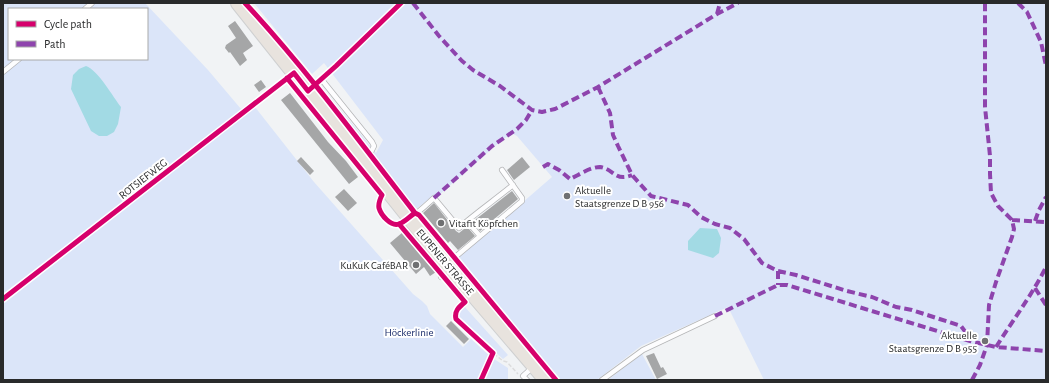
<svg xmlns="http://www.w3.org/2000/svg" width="1049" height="383" font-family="'Alegreya Sans',sans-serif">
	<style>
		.green { fill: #dbe5f9; fill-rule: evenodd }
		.water { fill: #a2dae4 }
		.building { fill: #a5a6a7 }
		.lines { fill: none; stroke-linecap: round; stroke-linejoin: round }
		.lane-casing { stroke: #b4b5b7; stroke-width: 6 }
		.primary-casing { stroke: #cfd0d1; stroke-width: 16 }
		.path { stroke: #dcdcdd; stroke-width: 1.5; stroke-dasharray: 4 2; stroke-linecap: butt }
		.lane { stroke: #fdfdfe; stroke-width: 4.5 }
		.primary { stroke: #e8e3de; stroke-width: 14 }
		.quiet { stroke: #8e44ad; stroke-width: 4; stroke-dasharray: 8 4; stroke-linecap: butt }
		.cycleway-casing { stroke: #fff; stroke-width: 8 }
		.cycleway { stroke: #d6006c; stroke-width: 5 }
		.poi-dot { fill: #6f7072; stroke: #fff; stroke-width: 1.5 }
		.labels { text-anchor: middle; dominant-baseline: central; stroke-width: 4; stroke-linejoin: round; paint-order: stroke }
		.street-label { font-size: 11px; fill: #292a2b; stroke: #fff }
		.poi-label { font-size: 11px; fill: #292a2b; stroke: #fff; text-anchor: start }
		.park-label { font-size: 11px; fill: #192b69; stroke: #fff }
	</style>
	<rect width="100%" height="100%" fill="#f1f3f5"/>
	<!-- green -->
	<path class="green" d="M3,3H145L208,70L241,109L251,102L314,182L413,294L422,301L427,306L430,314L463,347L471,339L491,357L508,368V380H3ZM9,9H147V59H9Z
		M254,3H1046V380H764L728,307L641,346L597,380H560L457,259L552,177L517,136L513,134L505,138L494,147L438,196L434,195L415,210L390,177L385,179L320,96L318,91L322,87L376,153L383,140L324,63L312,74Z
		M464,306L508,355L503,359L459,319L457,315L461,308Z
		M642,354L656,380H610L609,379Z"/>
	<!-- water -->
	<path class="water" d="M86,66C98,70 113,97 121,107L118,124L114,132L107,136H99L91,131L71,89L73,75L79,69Z
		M700,228L717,229L721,238L719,253L713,258L688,250V241Z"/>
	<!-- building -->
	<path class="building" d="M235,21L253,46L243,53L247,60L240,66L230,52L229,53L225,48L226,45L236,38L228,26Z
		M261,80L266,87L259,92L254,85Z
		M290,93L328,142L346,161L358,177L349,184L281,100Z
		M301,157L314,171L310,175L297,161Z
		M522,157L530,167L514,180L507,170Z
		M344,189L357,203L348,211L335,197Z
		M512,191L518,199L480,231L475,224L471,223Z
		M434,203L456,231L459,233L469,225V229L475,236L458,250L450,241L448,243L423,213Z
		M403,232L434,269L436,272L430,276L424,267L416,274L390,243Z
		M451,321L469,339L464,344L446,326Z
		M654,353L661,368L663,367L667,374L657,379L646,356Z"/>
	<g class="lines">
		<defs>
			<path id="lane" d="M85,9L92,3
				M3,72L19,59
				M309,90L322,80L372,142L374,146L370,154L364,158
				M385,191C381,196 378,202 379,208C381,215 391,227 399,224C411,220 425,206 434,198L459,228C477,212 495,200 513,185
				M472,227L480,236
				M448,263L522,201V198L502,170
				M441,277L450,270
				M3,299L293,74
				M527,380L523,376L533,367
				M602,380L643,350L715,316"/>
			<path id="primary" d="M238,3L439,255L546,380"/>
		</defs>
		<!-- lane casing -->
		<use href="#lane" class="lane-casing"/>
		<!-- primary casing -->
		<use href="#primary" class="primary-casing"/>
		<!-- path -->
		<path class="path" d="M465,302C459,307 454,311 456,319L493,353L503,361L507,362L518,374"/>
		<!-- lane -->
		<use href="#lane" class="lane"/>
		<!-- primary -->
		<use href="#primary" class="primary"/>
		<!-- quiet -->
		<path class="quiet" d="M413,3L439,36L462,61L473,70L500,86L532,110L542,112L555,109L598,87L717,14L738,3
			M1018,3L1027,12L1041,42L1046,66
			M717,14L720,3
			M598,87L610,113L613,135L618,146L632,175L651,196L688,205L701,217L715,224L730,228L744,239L762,263L778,271V285
			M543,167L548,164L559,170L570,179C579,175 590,167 600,167C614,169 615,182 632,175
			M434,198L492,146L517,129L526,120L532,110
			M1012,220L1046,222
			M1035,221L1039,210L1046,197
			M778,271L796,275L847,291L872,297L896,307L912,310L961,326L967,334L970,341
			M1035,288L1046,305
			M715,316L778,285H787L970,341L996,347L1046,351
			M996,347C1013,320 1032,295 1046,267
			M972,380L980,365L987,345L989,305L996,282L1012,237L1014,229L1012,220L998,206L991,193L990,174V156L985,107V3"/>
		<defs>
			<path id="cycleway" d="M245,3C306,69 360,142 415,213L419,215L556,380
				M287,78L382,195C380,199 378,203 379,208C381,215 391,227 399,224C405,222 410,216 415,213
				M399,224L465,302C459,307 454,311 456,319L493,353L481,380
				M3,299L294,73L308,91L336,66L401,3"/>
		</defs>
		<!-- cycleway casing -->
		<use href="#cycleway" class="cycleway-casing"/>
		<!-- cycleway -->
		<use href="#cycleway" class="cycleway"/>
	</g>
	<!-- markers -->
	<g class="poi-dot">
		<circle cx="567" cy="196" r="4"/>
		<circle cx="441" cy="223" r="4"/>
		<circle cx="416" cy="265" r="4"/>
		<circle cx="985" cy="341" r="4"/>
	</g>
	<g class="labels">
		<!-- street labels -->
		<g class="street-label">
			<text transform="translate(143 179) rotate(-38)">ROTSIEFWEG</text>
			<text transform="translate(445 262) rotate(50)">EUPENER STRASSE</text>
		</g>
		<!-- poi labels -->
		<g class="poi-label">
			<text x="575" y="190">Aktuelle<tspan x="575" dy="13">Staatsgrenze D B 956</tspan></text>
			<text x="449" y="223">Vitafit Köpfchen</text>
			<text x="408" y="265" text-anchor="end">KuKuK CaféBAR</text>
			<text x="977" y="335" text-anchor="end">Aktuelle<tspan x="977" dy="13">Staatsgrenze D B 955</tspan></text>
		</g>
		<!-- park labels -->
		<g class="park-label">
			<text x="409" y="332">Höckerlinie</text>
		</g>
	</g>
	<!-- border -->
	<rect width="1049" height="383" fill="none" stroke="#292a2b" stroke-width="8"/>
	<!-- legend -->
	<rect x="8" y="8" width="140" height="52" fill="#ffffff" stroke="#a9aaaa"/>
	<rect x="16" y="21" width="20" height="6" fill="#d6006c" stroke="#a9aaaa"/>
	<text x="44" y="28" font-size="12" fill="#292a2b">Cycle path</text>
	<rect x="16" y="41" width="20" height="6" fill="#8e44ad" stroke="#a9aaaa"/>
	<text x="44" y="48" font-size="12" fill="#292a2b">Path</text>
</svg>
